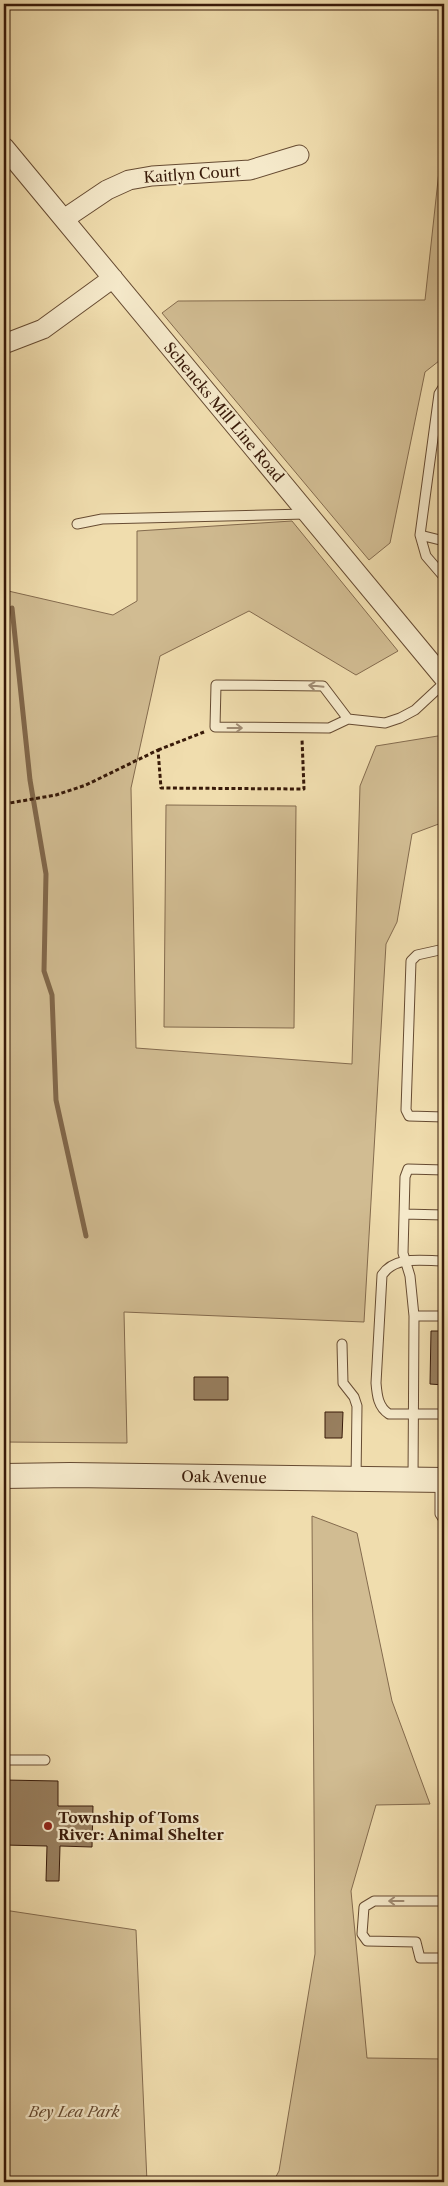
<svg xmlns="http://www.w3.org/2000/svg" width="448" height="2186" font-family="'Libre Caslon Text',serif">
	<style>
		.green { fill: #d1bc92; stroke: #846b4e }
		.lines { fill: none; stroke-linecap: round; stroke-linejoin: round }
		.stream { stroke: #81674a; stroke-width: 5 }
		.building { fill: #987f5f; stroke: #381a09 }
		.service-casing { stroke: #664b32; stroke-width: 11 }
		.minor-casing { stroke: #664b32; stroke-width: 21 }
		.tertiary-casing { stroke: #664b32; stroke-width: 26 }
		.path { stroke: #381a09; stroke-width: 3; stroke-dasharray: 4 2.5; stroke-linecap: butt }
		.service { stroke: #f5e9ca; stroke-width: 9 }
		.minor { stroke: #f5e9ca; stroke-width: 19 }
		.tertiary { stroke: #f5e9ca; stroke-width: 24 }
		.oneway { stroke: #a08c73 }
		.poi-dot { fill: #8f2418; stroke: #f5e9ca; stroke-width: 2 }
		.labels { text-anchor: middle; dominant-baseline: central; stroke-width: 4.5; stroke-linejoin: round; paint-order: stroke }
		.street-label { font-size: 15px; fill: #381a09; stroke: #f5e9ca }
		.poi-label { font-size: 15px; font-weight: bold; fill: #381a09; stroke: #f5e9ca; text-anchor: start }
		.park-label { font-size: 15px; font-style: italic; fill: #664b32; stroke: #f5e9ca }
	</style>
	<rect width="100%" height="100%" fill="#f0ddae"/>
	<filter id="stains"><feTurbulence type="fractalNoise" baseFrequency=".004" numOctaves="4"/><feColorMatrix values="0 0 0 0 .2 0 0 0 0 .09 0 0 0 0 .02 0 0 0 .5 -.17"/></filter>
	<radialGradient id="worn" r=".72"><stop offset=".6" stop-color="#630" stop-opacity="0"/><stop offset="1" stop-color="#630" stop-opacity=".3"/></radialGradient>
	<!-- green -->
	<path class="green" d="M444,125V357L425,372L390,543L369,560L162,313L178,301L425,300Z
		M292,521L398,651L356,675L249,611L160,656L131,788L136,1048L352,1064L360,786L376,746L444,735V822L412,834L397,922L386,944L364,1322L124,1312L127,1443L4,1442V590L113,615L137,601V531Z
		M166,805L296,806L294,1028L164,1027Z
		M312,1516L357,1533L392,1701L430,1804L376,1805L351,1891L367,2058L444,2059V2182H273L279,2171L315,1954Z
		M4,1910L136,1930L147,2182H4Z"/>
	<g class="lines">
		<!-- stream -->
		<path class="stream" d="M12,608L30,780L46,874L44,971L52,995L56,1100L86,1236"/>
	</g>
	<!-- building -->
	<path class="building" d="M431,1331H444V1385L430,1384Z
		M194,1377H228V1400H194Z
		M325,1412H343L342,1438H325Z
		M4,1780L58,1781V1806H93L92,1847L60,1846L59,1881H46L47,1846L4,1845Z"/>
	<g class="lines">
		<defs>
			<path id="service" d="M444,386L439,394L420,535L426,556L444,577
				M77,524L102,519L306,514
				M420,535L444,541
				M348,719L323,686L216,685L215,727L329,728L348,719L385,723L400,718L415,710L444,683
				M444,949L417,955L411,961L406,1110L409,1116L444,1117
				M404,1214L444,1215
				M444,1261C423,1261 395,1255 382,1275L376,1383C377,1395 378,1407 389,1414H444
				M414,1316L410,1276L403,1253L405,1177L408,1169L444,1170
				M342,1344L343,1383L354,1397L357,1406L356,1479
				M413,1479L414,1316H444
				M440,1480V1514L444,1520
				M4,1760H45
				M444,1901H374L364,1907L362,1934L367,1941L416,1942L420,1958H444"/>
			<path id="minor" d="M4,147L444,678
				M64,219L107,190L129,180L152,176L250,170L299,155
				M4,344L43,329L113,278"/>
			<path id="tertiary" d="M4,1476L70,1475L444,1480"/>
		</defs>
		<!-- service casing -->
		<use href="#service" class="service-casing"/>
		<!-- minor casing -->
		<use href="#minor" class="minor-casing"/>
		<!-- tertiary casing -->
		<use href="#tertiary" class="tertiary-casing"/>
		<!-- path -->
		<path class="path" d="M158,750L204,732
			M4,804L56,795L86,785L158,750L161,788L304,789L302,739"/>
		<!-- service -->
		<use href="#service" class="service"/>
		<!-- minor -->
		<use href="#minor" class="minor"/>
		<!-- tertiary -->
		<use href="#tertiary" class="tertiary"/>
	</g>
	<!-- one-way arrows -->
	<defs><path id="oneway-shaft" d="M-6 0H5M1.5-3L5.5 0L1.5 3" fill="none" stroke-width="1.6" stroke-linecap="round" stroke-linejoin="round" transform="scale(1.25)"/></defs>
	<g class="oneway">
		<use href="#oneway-shaft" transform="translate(316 686) rotate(-174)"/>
		<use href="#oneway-shaft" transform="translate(235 728)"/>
		<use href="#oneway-shaft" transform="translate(396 1901) rotate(-180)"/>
	</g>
	<!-- markers -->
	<circle class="poi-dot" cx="48" cy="1826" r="5"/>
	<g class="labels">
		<!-- street labels -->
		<g class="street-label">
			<text transform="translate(192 174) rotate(-4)">Kaitlyn Court</text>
			<text transform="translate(224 412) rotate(50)">Schencks Mill Line Road</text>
			<text transform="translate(224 1477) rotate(1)">Oak Avenue</text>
		</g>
		<!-- poi labels -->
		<g class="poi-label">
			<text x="58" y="1817">Township of Toms<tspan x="58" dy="17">River: Animal Shelter</tspan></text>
		</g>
		<!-- park labels -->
		<g class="park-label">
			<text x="74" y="2111">Bey Lea Park</text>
		</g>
	</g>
	<!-- margin -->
	<rect width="448" height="2186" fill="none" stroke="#f0ddae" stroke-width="20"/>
	<rect x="5" y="5" width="438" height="2176" fill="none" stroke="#381a09" stroke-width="2.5"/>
	<rect x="10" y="10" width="428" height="2166" fill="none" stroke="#381a09"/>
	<rect width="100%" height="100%" filter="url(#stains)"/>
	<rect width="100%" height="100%" fill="url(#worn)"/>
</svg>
